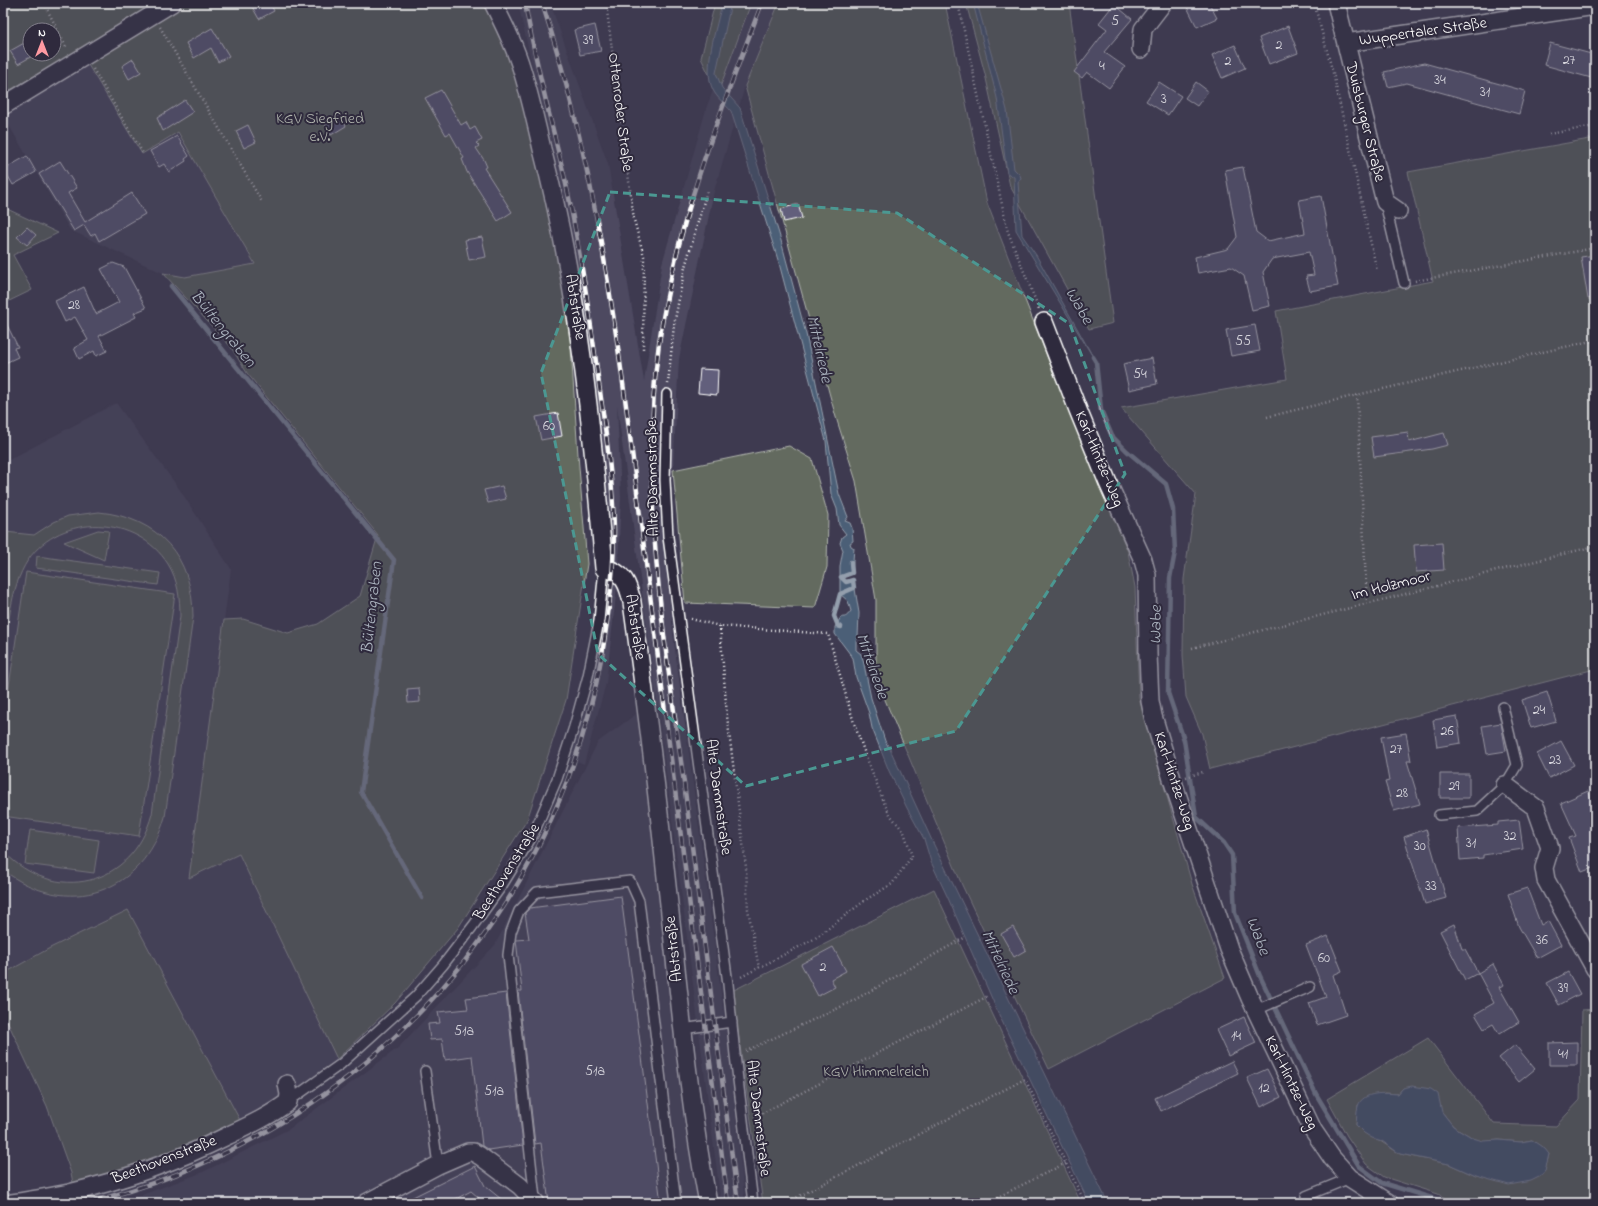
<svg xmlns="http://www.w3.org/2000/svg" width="1598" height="1206" font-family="'Indie Flower',sans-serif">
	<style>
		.built { fill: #4d4960 }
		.green { fill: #636b5e; stroke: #b1b5ae; fill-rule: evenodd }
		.water { fill: #4c5f77; stroke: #949fad }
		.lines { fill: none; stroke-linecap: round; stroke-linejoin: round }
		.stream { stroke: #949fad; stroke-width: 4.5 }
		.building { fill: #625e7c; stroke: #fff }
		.lane-casing { stroke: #fff; stroke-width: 12 }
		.street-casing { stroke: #fff; stroke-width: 20 }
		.path { stroke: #fff; stroke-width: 2.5; stroke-dasharray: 1 3; stroke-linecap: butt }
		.lane { stroke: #2f2a3d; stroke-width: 9 }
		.street { stroke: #2f2a3d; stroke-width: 17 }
		.rail-casing { stroke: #fff; stroke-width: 4.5 }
		.rail { stroke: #2f2a3d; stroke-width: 3; stroke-dasharray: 9; stroke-linecap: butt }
		.marked { fill: none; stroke: #4b9892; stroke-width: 3; stroke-dasharray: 8 5; stroke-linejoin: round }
		.labels { text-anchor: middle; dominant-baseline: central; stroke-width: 4; stroke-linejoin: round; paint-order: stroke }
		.number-label { font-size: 14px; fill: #d8d7de }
		.street-label { font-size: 16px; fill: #fff; stroke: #2f2a3d }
		.park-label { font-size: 16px; fill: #b1b5ae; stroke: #2f2a3d }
		.water-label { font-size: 17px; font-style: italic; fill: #aeb7c2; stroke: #2f2a3d }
	</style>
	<rect width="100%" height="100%" fill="#3e3a50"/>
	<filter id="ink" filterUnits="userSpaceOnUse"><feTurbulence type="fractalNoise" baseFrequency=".025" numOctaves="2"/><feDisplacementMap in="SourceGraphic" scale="8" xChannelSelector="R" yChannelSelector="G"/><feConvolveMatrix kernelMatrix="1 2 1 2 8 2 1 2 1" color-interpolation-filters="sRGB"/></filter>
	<g filter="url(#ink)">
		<!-- built -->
		<path class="built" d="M518,3H550L608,164L644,381L662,264L707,106L747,3H779L745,86L714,191L679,359L673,470L659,501L675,649L729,1053L745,1203H721L664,757L617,405L621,498L617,586L606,683L584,764L570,758L589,697L602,629L607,583L582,317L557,175Z
			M89,64L142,153L178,132L255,264L185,277L163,273L70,230L3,115Z
			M116,403L180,490L231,569L189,878L239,853L337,1059L301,1085L276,1100L242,1124L128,910L50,948L3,974V463Z
			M639,712L700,1203H120L201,1173L289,1129L398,1048L495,945L598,742Z"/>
		<!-- green -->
		<path class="green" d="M3,3H484L497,26L518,87L552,216L569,318L578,455L587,564L566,700L527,820L458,928L395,1003L337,1059L239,854L189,878L224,620L243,619L288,633L318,624L360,596L378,535L247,373L231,347L163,273L185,277L255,264L178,132L142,154L79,50L3,94ZM30,30H54V54H30Z
			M715,3H751L718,93L701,58Z
			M779,3H945L987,203L1054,374L1128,552L1135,587L1139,698L1192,884L1225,978L1049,1069L962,885L876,678V600L856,481L835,414L745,86Z
			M966,3H1069L1113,323L1089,329L1010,186L985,74Z
			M1595,138V669L1210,769L1202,734L1186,697L1183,655L1184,579L1196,494L1121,408L1287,379L1276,311L1433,281L1408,172Z
			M3,207L58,233L13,255L32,290L3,304Z
			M789,446L812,459L828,515L827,567L815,608L685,603L673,470Z
			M99,512C159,518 193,557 193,617L165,817C143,894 67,919 3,870V851C55,905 132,887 152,814L180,616C180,598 178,580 168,564C137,515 61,512 28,560C9,589 8,632 3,666V558L5,532L34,535L54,522L68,516Z
			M98,530L109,531L104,560L64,542Z
			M37,556L160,573L158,585L36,568Z
			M26,572L175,594L139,836L3,816V726Z
			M30,830L99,840L94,873L25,864Z
			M934,889L1081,1203H763L732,991Z
			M128,910L242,1124L131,1172L74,1188L71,1173L47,1106L3,1012V974L50,948Z
			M1595,1009V1203H1454L1438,1194L1384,1177L1366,1164L1347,1136L1327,1099L1428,1038L1494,1124L1556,1126L1580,1100L1582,1010ZM1403,1088L1442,1112L1453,1126L1473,1138L1483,1142L1499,1140L1521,1142L1532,1140L1549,1154L1545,1171L1476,1176L1449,1164L1400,1154L1356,1125L1358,1105L1385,1093L1398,1094Z"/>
		<!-- water -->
		<path class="water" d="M722,3H731L716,73L722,88L740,108L780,237L806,334L839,494L848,517L845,521L850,523L852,528L853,541L850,543L851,546L854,548L852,573L841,578L846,581L851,580L854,583L859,613L858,637L856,641V650L861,654L863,660L871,698L885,741L890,749L934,845L1108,1203H1089L1000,1017L948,898L931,862L924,839L907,808L889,771L872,728L869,713L856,677L853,658L835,634V627L841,617C846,618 848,615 851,611L848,601L840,594V566L843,550L840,543L842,537L846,534L839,525L837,509L831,494L826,441L779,263L731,111C725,104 717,98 713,90C702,69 717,26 722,3Z
			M973,3H977L1007,110L1014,169L1020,175L1021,178L1018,182L1022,235L1036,255L1096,362L1016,230L1014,177L1007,173L997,98Z
			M1412,1086L1431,1089L1438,1094L1442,1112L1453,1126L1473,1138L1483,1141L1499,1140L1521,1142L1532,1140L1545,1149L1549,1154L1545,1171L1541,1176L1531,1181L1509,1185L1476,1176L1449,1164L1400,1154L1382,1141L1372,1138L1364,1133L1356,1125C1357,1119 1356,1112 1358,1106C1363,1091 1385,1093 1398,1094L1403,1088Z"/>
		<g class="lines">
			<!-- stream -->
			<path class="stream" d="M171,286L394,560L361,792L422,898
				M1093,357L1096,362L1101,410L1112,436L1127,451L1166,484L1173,509L1175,552L1170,578L1168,693L1184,740L1196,817L1224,843L1232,855L1235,913L1260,976L1316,1094L1359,1166L1382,1183L1435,1199L1443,1203
				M841,627L838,626L834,616L840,594L854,588L853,580L846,582L841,577L852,573L851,562"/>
		</g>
		<!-- building -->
		<path class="building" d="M250,3H270L274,11L259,19Z
			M1185,3H1209L1217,18L1197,27Z
			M1114,4L1132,19L1104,52L1125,67L1109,88L1087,72L1082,78L1074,72L1107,29L1099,23Z
			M595,25L601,51L580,55L574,30Z
			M1288,26L1298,53L1269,64L1259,38Z
			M212,28L229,56L218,62L211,48L194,58L186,43Z
			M26,42L30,49V54L34,55L18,64L10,51Z
			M1550,43L1595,55V79L1544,65Z
			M1235,45L1245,68L1222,78L1212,55Z
			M133,59L141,72L129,79L122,66Z
			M1424,63L1525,91L1519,114L1407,83L1388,87L1384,72Z
			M1159,82L1181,96L1168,115L1146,101Z
			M1196,82L1208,91L1197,106L1185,98Z
			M441,90L461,125L466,122L470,130L475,127L482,140L476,143L479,146L476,148L484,160L487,167L484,168L512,212L498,221L467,172L462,159L464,158L450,133L446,135L425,98Z
			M185,100L193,112L163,131L157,118Z
			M340,115L346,126L331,135L325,124Z
			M248,125L256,142L244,148L236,131Z
			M177,136L189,156L185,159L186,161L169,172L164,164L159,167L150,151Z
			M27,156L36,172L13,185L4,169Z
			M60,161L77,188L68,193L85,222L132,193L145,214L99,241L95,233L91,236L84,225L74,231L39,174Z
			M1243,167L1256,232L1268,241L1305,233L1299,200L1321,196L1338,286L1310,291L1306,276L1314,275L1309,252L1272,259L1263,272L1270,306L1252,310L1244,276L1231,267L1198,273L1195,257L1228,249L1237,237L1225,170Z
			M798,204L802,218L784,222L781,209Z
			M27,227L36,235L27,245L17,237Z
			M482,237L486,257L469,260L465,240Z
			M1595,255V298L1588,299L1581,257Z
			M113,263L124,267L146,308L134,313L136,317L99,336L107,351L96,356L94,351L79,359L74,348L88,340L75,317L65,322L55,301L84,287L96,314L119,302L101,269Z
			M3,317L18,347L14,348L18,357L3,364Z
			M1255,325L1260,351L1231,356L1226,330Z
			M1152,358L1157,384L1129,390L1123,364Z
			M700,369L718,370L717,395L698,393Z
			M558,413L562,436L541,440L536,417Z
			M1408,432L1409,442L1444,433L1448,445L1432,449L1374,457L1371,437Z
			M502,486L506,499L488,503L484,490Z
			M1442,543L1444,570L1416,572L1414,545Z
			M419,688L420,702L408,703L407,689Z
			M1547,692L1556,721L1531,728L1522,700Z
			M1457,716L1461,743L1437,747L1433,720Z
			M1501,723L1506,751L1487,754L1482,726Z
			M1406,733L1411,761H1407L1420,804L1394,811L1385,782L1389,781L1381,737Z
			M1561,741L1574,765L1549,778L1537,754Z
			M1440,774H1469V798H1440Z
			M1588,791L1595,807V867L1582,872L1569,838L1576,836L1561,803Z
			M1519,820L1523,849L1483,855V858L1460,860L1458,828L1498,825V822Z
			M1426,829L1446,898L1425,904L1404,837Z
			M1527,888L1541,925L1548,921L1561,945L1537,958L1519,927L1508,894Z
			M621,896L661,1203H549L541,1143L535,1144L518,991H522L516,940L529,939L525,913L530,908Z
			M1454,924L1462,949H1465L1478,973L1465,980L1440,931Z
			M1013,927L1026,950L1014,957L1001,934Z
			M1328,936L1342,971L1333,975L1346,1015L1317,1025L1309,1003L1326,997L1306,945Z
			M833,947L846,971L831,979L835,987L818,996L801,964Z
			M1493,964L1504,985L1499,987L1519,1022L1499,1034L1493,1024L1484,1029L1475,1014L1494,1003L1478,973Z
			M1568,972L1580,994L1559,1005L1547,983Z
			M506,993L523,1145L488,1150L482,1146L472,1056L445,1060L442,1039L430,1040L428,1024L440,1023L438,1012L468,1009L466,998Z
			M1244,1017L1256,1043L1228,1056L1216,1030Z
			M1577,1042V1065H1549V1043Z
			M1515,1045L1535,1069L1519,1082L1499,1058Z
			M1232,1061L1238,1073L1161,1111L1155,1098Z
			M1267,1069L1281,1097L1261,1107L1247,1078Z
			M475,1166L485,1186L506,1203H485L471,1191L448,1203H401Z"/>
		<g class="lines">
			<defs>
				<path id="lane" d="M1385,203L1404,283
					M667,394L665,480L668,537L728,984L735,1055L753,1203
					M1439,815L1477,811L1505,785L1517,765L1503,707
					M1256,1010L1310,987
					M682,1029L732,1022
					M425,1071L438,1165
					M289,1101L341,1064L416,996L443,965L473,926L501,887L533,835L557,779L574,727L588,676L599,621L604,568
					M1306,1196L1350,1178
					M535,1199L508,955L511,932L519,911L537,892L630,881L639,901L676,1203"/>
				<path id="street" d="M493,3C504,25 515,46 522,70C530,96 536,123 542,149C578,287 592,426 604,568C624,572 628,584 632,602C645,696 657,791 667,886C679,992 688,1098 708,1203
					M1336,3L1385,202L1398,211
					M1346,43L1595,6
					M1141,49L1143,29L1163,3
					M3,106L172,3
					M1044,322L1078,410L1108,483L1143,560L1147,575L1148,654L1150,701L1153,716L1172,779L1229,949L1250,998L1313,1130L1332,1158L1350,1178L1389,1203
					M1505,785L1536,808L1550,848L1544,868L1546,880L1595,969
					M12,1203C31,1200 50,1197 69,1193C123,1180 177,1161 227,1136C248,1126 270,1116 288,1102L289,1094L287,1084
					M366,1203L438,1165L468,1152H473L480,1156L520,1186L536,1203"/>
			</defs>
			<!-- lane casing -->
			<use href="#lane" class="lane-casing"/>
			<!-- street casing -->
			<use href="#street" class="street-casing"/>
			<!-- path -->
			<path class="path" d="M44,3L67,49
				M606,3L634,220L644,256L643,351
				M958,3L1008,232L1039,309
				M1314,3L1333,73L1377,271
				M160,27L262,202
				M93,69L144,155
				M1549,134L1595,126
				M1415,281L1595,248
				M668,384L674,325L685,267L707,191
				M1267,417L1357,395
				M1367,604L1357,395L1595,340
				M691,619L720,626L828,634L854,723L864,751L885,805L891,816L904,832L912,856L892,884L867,899L814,939L739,978
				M720,626L727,716L746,867L748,909L759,968
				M1192,648L1595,546
				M1186,777L1203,772
				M746,1051L849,1003L964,938
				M755,1117L988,996
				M786,1203L1025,1079L1085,1203
				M986,1203L1066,1163"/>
			<!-- lane -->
			<use href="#lane" class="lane"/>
			<!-- street -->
			<use href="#street" class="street"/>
			<defs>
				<path id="rail" d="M542,3C604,190 623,384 648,579C675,787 701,995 728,1203
					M85,1203C352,1139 555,924 602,654C609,613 614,571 614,530C613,479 605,427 598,377C589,309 579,241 564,175C550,117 535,61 525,3
					M738,1203C719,1063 702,923 684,783C664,637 639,490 659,343C676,224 719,114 762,3"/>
			</defs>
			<!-- rail casing -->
			<use href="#rail" class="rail-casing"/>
			<!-- rail -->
			<use href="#rail" class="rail"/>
		</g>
	</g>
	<!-- marked area -->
	<path d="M0 0H1598V1206H0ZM610,192L897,213L1070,324L1125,474L956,731L746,786L598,654L541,373Z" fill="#3e3a50" fill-opacity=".55" fill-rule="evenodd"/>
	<path class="marked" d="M610,192L897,213L1070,324L1125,474L956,731L746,786L598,654L541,373Z"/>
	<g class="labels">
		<!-- number labels -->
		<g class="number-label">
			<text x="1115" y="21">5</text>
			<text x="588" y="40">39</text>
			<text x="1279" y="45">2</text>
			<text x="1569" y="60">27</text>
			<text x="1228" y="61">2</text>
			<text x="1102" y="66">4</text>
			<text x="1440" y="80">34</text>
			<text x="1485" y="92">31</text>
			<text x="1164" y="99">3</text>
			<text x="74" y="305">28</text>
			<text x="1243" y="341">55</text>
			<text x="1140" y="374">54</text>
			<text x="549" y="426">60</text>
			<text x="1539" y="710">24</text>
			<text x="1447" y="731">26</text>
			<text x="1396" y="749">27</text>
			<text x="1555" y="760">23</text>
			<text x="1454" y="786">29</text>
			<text x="1402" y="793">28</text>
			<text x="1510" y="836">32</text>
			<text x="1471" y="843">31</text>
			<text x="1420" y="846">30</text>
			<text x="1431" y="886">33</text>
			<text x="1542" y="940">36</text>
			<text x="1324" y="958">60</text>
			<text x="823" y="967">2</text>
			<text x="1563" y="988">39</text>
			<text x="464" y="1031">51a</text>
			<text x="1236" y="1036">14</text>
			<text x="1563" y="1054">41</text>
			<text x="595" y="1071">51a</text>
			<text x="1264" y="1088">12</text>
			<text x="494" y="1091">51a</text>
		</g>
		<!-- street labels -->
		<g class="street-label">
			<text transform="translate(1423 32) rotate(-8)">Wuppertaler Straße</text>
			<text transform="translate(620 112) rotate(83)">Ottenroder Straße</text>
			<text transform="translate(1365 122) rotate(76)">Duisburger Straße</text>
			<text transform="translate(575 307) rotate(81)">Abtstraße</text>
			<text transform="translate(1099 459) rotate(67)">Karl-Hintze-Weg</text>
			<text transform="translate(653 478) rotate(-91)">Alte Dammstraße</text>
			<text transform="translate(1391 586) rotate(-14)">Im Holzmoor</text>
			<text transform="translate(635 627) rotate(81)">Abtstraße</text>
			<text transform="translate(1174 781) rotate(72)">Karl-Hintze-Weg</text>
			<text transform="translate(718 797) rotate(82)">Alte Dammstraße</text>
			<text transform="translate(507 872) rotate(-58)">Beethovenstraße</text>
			<text transform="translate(674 949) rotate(-96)">Abtstraße</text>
			<text transform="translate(1291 1083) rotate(64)">Karl-Hintze-Weg</text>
			<text transform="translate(758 1118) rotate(83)">Alte Dammstraße</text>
			<text transform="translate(164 1160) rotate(-21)">Beethovenstraße</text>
		</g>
		<!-- park labels -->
		<g class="park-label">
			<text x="320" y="119">KGV Siegfried<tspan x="320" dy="18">e.V.</tspan></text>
			<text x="876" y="1072">KGV Himmelreich</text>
		</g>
		<!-- water labels -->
		<g class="water-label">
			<text transform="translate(1079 306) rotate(60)">Wabe</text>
			<text transform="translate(223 329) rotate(51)">Bültengraben</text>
			<text transform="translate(819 349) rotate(77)">Mittelriede</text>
			<text transform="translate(372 608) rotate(-84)">Bültengraben</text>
			<text transform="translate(1156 625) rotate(-89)">Wabe</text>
			<text transform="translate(872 666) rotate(71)">Mittelriede</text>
			<text transform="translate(1258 936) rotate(69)">Wabe</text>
			<text transform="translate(1000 962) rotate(65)">Mittelriede</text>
		</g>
	</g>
	<!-- margin -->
	<rect width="1598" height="1206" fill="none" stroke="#2f2a3d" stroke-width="16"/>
	<rect x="8" y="8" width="1582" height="1190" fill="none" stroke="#fff" stroke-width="1.5" filter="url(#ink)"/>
	<!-- north arrow -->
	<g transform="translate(42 42)"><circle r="19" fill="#2f2a3d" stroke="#827f8b"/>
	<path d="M0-3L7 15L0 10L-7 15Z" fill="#ff9aa2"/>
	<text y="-6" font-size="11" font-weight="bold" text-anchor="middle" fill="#ffffff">N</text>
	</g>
</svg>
